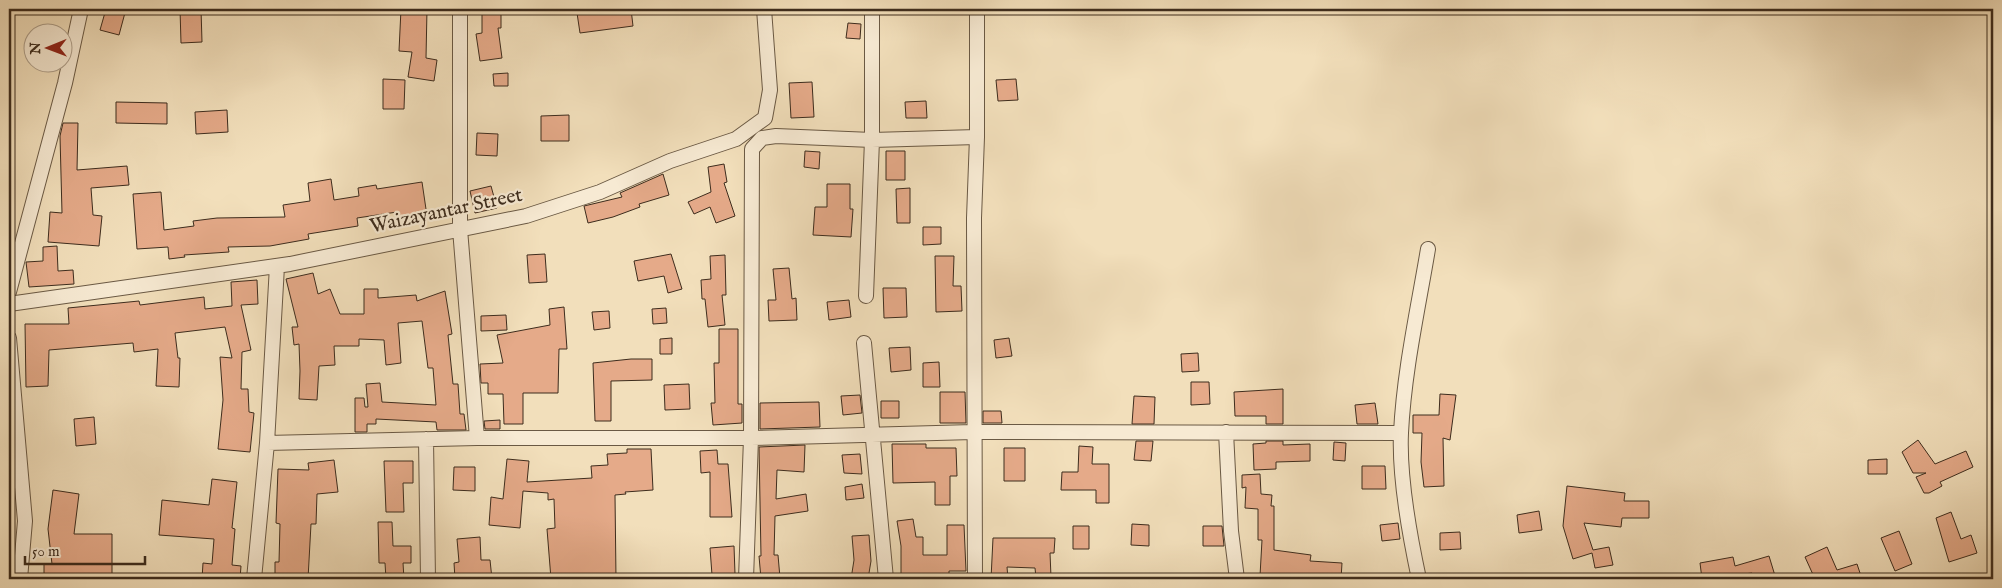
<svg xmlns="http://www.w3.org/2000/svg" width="2002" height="588" font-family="'IM FELL English',serif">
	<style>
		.building { fill: #e5aa89; stroke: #3d2c1d }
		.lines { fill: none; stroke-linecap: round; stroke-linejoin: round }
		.street-casing { stroke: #6a5944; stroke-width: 16 }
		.street { stroke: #f7ead3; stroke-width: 14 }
		.labels { text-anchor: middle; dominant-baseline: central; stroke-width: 4.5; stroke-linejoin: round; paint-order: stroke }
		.street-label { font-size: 20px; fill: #3d2c1d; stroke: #f7ead3 }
	</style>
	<rect width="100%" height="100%" fill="#f2dfbb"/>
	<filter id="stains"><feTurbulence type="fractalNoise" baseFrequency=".004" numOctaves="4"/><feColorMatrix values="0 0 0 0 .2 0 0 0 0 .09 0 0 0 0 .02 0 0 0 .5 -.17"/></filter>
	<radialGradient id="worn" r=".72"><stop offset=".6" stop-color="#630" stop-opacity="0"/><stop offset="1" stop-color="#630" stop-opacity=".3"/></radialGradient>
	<!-- building -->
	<path class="building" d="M106,9H126L119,35L100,30Z
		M180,9H201L202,42L181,43Z
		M401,9H427L426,58L437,60L434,81L408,77L412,52L399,51Z
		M612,9H631L633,26L580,33L577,13Z
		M482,13L501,14V28H498L502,58L480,61L476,34L482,33Z
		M848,23L861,24L860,39L846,38Z
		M508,73V86H494L493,74Z
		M383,79L405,80L404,109H383Z
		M1016,79L1018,100L998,101L996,80Z
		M812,82L814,117L791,118L789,83Z
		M926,101L927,118H906L905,102Z
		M116,102L167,103V124L116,123Z
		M227,110L228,132L196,134L195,112Z
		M569,115V141H541V116Z
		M63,123H78L77,170L127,166L129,185L91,188L93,215L102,216L99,246L48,242L50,212L62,213L60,136Z
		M477,133L498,134L497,156L476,155Z
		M805,151L820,152L819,169L804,167Z
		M886,151H905V180H886Z
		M724,164L727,182L724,183L735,216L716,223L710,207L694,214L688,202L711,192L708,167Z
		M663,174L669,195L639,204L640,207L613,217L588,223L584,206L622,197L620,193Z
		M331,179L334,200L359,196L358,188L376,185L377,189L422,182L427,216L398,221L397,212L357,218L358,226L308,234L309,239L270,246L228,247L229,252L184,255L185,257L169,259L168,247L137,249L133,194L161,192L164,230L194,226L193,221L217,218L285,217L283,205L310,201L308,183Z
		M827,184H850V209H853L851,237L813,235L815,207H827Z
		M491,186L497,208L475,213L470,191Z
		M910,188V223H897L896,189Z
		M923,227H941V244L923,245Z
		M57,246L58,271L73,270L74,284L29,287L26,262L43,261V247Z
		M545,254L547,282L529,283L527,255Z
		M671,254L682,289L668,293L664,276L638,281L634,261Z
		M725,255L726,295H722L725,325L708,327L705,299H702L701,280L711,279L710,256Z
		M935,256H954L953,286H961L962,311L936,312Z
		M789,268L792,299L796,298L797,320L769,321L768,300H776L773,269Z
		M313,273L318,294L330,289L340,314H364V289H378V298L416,295L417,301L445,291L452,334L448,335L453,384H458L460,414H464L466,430H437L436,422L376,419V424H367V432H355V398H364L365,407H368L366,384L380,383L382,402L436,405L433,368H428L422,321L398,323L401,363L386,365L384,340L359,339V346H334L335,365L319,366L317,400L299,399L300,371L299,344L294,345L292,327H298L286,279Z
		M257,280L258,304L241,305L251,350L242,352L241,389H248L249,412L254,413L250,452L218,449L223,400L220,357L232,358L225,327L175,333L178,358H180L179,387L156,386L158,349L134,352L133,343L49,350L48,386L26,387L25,324H69L68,308L139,301L140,305L204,297L205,309L232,306L231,282Z
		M883,288H906L907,317L884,318Z
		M849,300L851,317L829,320L827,302Z
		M564,307L567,349H559L558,393H523V424H504L503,394H488V383H481L480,364L503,363L497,335L550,325L549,309Z
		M666,308L667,323L653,324L652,309Z
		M609,311L610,328L594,330L592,312Z
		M506,315L507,330L481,331V316Z
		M719,329H738V404H742V423L713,425L711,403H715L714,363H719Z
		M672,338V354H660V339Z
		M1009,338L1012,356L996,358L994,340Z
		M910,347L911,370L891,372L889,348Z
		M1198,353L1199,371L1182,372L1181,354Z
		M631,359H652V380L611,381V421H595L593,363Z
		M939,362L940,387H923V363Z
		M1191,382H1209L1210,404L1191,405Z
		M689,384L690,409L665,410L664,385Z
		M1283,389V424H1266V416H1235L1234,392Z
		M940,392H965L966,423H940Z
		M1440,394L1456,395L1450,440L1443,438L1444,486L1424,487L1421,462L1422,433H1413V415H1439Z
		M860,395L862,413L843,415L841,396Z
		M1134,396L1155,397L1154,424H1132Z
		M881,401H899V418H881Z
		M819,402L820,427L760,429V403Z
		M1375,403L1378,424H1357L1355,405Z
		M983,411H1001L1002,423H983Z
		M94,417L96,444L76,446L74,419Z
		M500,420V429H485L484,421Z
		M1918,440L1935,464L1966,451L1973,467L1940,482L1942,486L1929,493H1924L1916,477L1926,473H1913L1902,452Z
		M1136,441H1153L1151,461L1134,460Z
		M1266,441H1283V445L1310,444V461L1276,462V469L1254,470L1253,444L1266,443Z
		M1334,442L1346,443L1345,461L1333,460Z
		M892,444H926V448H956L957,476H950V505H935V482L893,483Z
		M805,445L804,472L777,470L776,499L806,494L808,511L775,516L774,555H778L780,578L761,579L759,556H761L759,447Z
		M1079,446L1093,447L1092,464H1109V503H1096V490H1061L1062,472H1078Z
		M1004,448H1025V481H1004Z
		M627,449H651L653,490L625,492L626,494L615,495L616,579H551L547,529L555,528L554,499L548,500V493L523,491L520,528L489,525L491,497L503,499L507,459L529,461L527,482L592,478L591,466L608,465L607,454L627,453Z
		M717,450L718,464H728L732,517H710V472L701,473L700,451Z
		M860,454L862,474L844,473L842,455Z
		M1887,459V474H1868V460Z
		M334,460L338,492L317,494L316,524H311L308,579H275V562H279L280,524L276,523L278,469L309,470L308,463Z
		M384,461H413V483H403L404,512H386Z
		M1362,466H1385L1386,489H1362Z
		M454,467H475V491L453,490Z
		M1260,474L1261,494L1272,495L1271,506H1274V550L1311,555L1310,561L1342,563L1341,579H1286L1260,576L1262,540H1258V509L1245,508L1246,487L1242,488V475Z
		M212,479L237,482L232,528L235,529L232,565L241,566L240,579H202L203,563L212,564L214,539L159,535L162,500L209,505Z
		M862,484L864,498L846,500L845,487Z
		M1567,486L1625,493L1624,501H1649V518H1622L1621,527L1584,523L1593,550L1609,547L1613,565L1595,568L1592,553L1573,559L1563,526Z
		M53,490L79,494L74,534H112V579H44V564H52L48,529Z
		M1539,511L1542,530L1519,533L1517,515Z
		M1951,512L1961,539L1971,535L1977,553L1949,562L1936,518Z
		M913,519L916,537H923V555H947V525H964L966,571H949V579H901V546L897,521Z
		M378,522H392L393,546H411V563H403L404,579H386L385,563H379Z
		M1398,523L1400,539L1382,541L1380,525Z
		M1132,524L1149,525V546L1131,545Z
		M1073,526H1089V549H1073Z
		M1203,526H1222L1224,546H1203Z
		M1899,531L1912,564L1895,571L1881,538Z
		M1460,532L1461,549L1440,550V533Z
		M869,535L871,561L868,579H851L854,560L852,536Z
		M480,537L481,560H490L492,579H455L454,563L459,562L457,539Z
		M993,538H1055L1054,553H1050L1051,577L1036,578L1035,568L1007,567L1008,579H991Z
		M734,546L735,574L712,575L710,548Z
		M1827,547L1837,570L1857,564L1862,579H1815L1805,557Z
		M1769,556L1776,579H1754L1752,573L1702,579L1700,563L1733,557L1735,566Z"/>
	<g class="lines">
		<defs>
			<path id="street" d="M9,292L65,83L81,9
				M866,296L872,140V9
				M9,304L290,264L526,216L600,192L670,161L736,139L765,118L770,90L764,9
				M9,338L25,521L20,579
				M864,343L886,579
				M1226,432L1231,531L1237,579
				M477,438H751L973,432L1401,433
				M426,439L428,579
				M267,443L477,438L460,229V9
				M254,579L267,443L277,266
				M746,579L751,438L752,149L762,138L776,136L872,140L977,137
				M975,579L974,218L977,137V9
				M1419,579C1410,537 1399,476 1401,433C1404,371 1418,309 1428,249"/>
		</defs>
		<!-- street casing -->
		<use href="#street" class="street-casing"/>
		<!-- street -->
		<use href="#street" class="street"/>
	</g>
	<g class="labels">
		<!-- street labels -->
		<g class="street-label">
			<text transform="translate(446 211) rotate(-12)">Waizayantar Street</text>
		</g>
	</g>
	<!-- margin -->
	<rect width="2002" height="588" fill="none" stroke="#f2dfbb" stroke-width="30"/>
	<rect x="10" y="10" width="1982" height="568" fill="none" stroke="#3d2c1d" stroke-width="2.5"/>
	<rect x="15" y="15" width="1972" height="558" fill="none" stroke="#3d2c1d"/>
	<!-- north arrow -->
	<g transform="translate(48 48) rotate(269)"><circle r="24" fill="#f7ead3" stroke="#ad9e8a"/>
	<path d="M0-4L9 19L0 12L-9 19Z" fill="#8f2418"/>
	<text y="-8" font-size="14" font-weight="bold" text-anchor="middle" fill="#3d2c1d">N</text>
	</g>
	<!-- scale -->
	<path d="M25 556v8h120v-8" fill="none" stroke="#3d2c1d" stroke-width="2.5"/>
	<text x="32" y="556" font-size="15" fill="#3d2c1d" stroke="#f7ead3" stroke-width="4" paint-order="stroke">50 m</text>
	<rect width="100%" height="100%" filter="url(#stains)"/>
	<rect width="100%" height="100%" fill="url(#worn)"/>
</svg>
